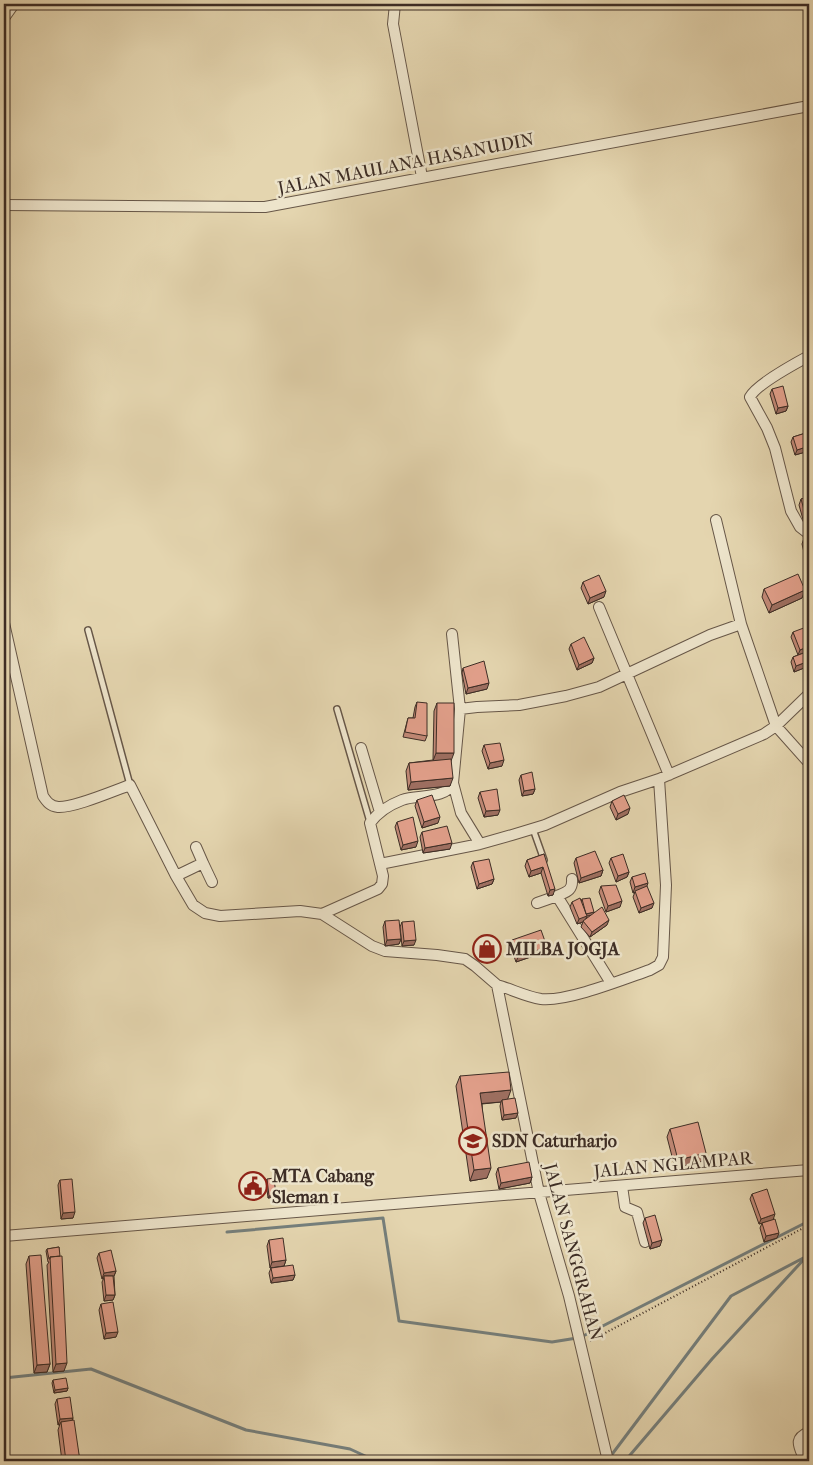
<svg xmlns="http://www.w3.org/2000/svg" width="813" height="1465" font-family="'IM FELL French Canon',serif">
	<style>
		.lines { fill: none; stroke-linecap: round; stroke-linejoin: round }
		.stream { stroke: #757f7c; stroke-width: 3 }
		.lane-casing { stroke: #675748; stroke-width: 8 }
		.street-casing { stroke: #675748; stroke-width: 12 }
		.path { stroke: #3d2d25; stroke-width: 2; stroke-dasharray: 1 2.5; stroke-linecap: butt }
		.lane { stroke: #ede4cb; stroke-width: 5 }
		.street { stroke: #ede4cb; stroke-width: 10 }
		.wall { fill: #c28977; stroke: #3d2d25 }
		.shaded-wall { fill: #9e6f61; stroke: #3d2d25 }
		.building { fill: #e19f8a; stroke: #3d2d25 }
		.labels { text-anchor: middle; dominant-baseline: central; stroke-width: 5; stroke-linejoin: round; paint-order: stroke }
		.street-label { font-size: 18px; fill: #3d2d25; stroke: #ede4cb }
		.poi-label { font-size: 18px; font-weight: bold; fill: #3d2d25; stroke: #ede4cb; text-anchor: start }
	</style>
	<rect width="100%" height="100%" fill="#e4d5af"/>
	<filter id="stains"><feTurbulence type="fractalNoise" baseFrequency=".004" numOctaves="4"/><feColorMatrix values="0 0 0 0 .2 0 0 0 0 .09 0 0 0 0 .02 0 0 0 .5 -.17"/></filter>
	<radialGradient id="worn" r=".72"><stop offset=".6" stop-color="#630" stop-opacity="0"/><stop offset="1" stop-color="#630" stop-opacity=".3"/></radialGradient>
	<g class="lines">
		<!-- stream -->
		<path class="stream" d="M227,1232L383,1218L399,1321L552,1342L577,1338
			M585,1335L809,1221
			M4,1378L91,1369L246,1430L350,1449L376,1461
			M610,1457L731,1296L809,1255
			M625,1461L712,1359L806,1257"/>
		<defs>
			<path id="lane" d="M88,630L130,785
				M337,709L370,822
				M533,829L544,860"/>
			<path id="street" d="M395,4L393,24L422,177
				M4,18L14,4
				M4,205L265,207L809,106
				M809,356C796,363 756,385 750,397L767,428L775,448L791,511L800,527L809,534
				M716,520L741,624
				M599,607L669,775
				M4,623L43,796C47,802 50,806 58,807C74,808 113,791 130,785L176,876L193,905L205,913L220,916L300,911L322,914L372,946L385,951L437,955L465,959L475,966L497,985
				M452,634L460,709
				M361,748L380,812
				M453,783L461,813L480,844
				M196,847L203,863
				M380,864L480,844L512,835L545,825L620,792L659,779
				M176,876L203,863L212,882
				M557,896C566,892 573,891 572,879
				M537,903L557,896L611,983
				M322,914L378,889L382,884L383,876L370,823C378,812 389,805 402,800C418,794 445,800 453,783L460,709L477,707L519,705L566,696L599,687L710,635L741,624L776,726L809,763
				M622,1186L625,1207L637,1212L645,1242
				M4,1236L809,1170
				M608,1461L569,1296L539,1193L497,985C511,989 527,997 541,999C567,1002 624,979 650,970L659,965L663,957L666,885L659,779L764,734L776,726L809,694
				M805,1461C800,1447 792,1439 809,1432"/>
		</defs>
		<!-- lane casing -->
		<use href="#lane" class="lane-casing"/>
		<!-- street casing -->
		<use href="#street" class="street-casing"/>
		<!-- path -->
		<path class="path" d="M590,1341L809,1225"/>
		<!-- lane -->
		<use href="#lane" class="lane"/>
		<!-- street -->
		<use href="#street" class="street"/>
	</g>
	<!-- wall -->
	<path class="wall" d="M772,389L788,406L786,411L776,414L770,394Z
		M809,432V451L795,455L791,442L793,437Z
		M809,497V521L804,523L799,505L801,499Z
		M809,537V560L806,561L802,544L804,538Z
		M583,582L604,597L588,604L581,588Z
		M764,589L805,590L802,598L769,613L762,597Z
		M793,632L809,666L794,672L791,662L793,657L798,655L791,637Z
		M571,644L594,658L592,663L577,670L569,649Z
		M463,668L487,689L466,694L462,673Z
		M417,702L427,736L425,741L403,737L408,718H413L415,707Z
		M437,703L451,760L450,786L408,790L406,771L409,763L433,760L434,711Z
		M484,745L502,766L488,769L482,751Z
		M521,775L535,789L533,794L522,796L519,780Z
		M480,792L498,815L484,817L478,798Z
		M417,800L438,823L422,828L415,806Z
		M612,801L628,814L616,820L610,807Z
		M397,822L416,847L401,850L395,827Z
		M422,832L450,849L423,853L420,837Z
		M544,854L553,895L548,896L541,873L529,877L525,866L527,860Z
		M576,858L603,870L601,876L579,883L574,863Z
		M611,858L629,872L627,877L616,882L609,863Z
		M473,862L494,879L492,884L477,889L471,867Z
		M632,877L647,887L652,908L639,913L633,897L635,892L633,893L630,882Z
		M601,886L620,907L606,912L599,892Z
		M582,899L593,913L607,925L590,937L581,927L583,922L577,924L570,907L572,902H581Z
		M385,921L401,939L399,944L385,946L383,927Z
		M402,922L414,945L402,946L400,927Z
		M512,940L547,947L545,952L516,962L510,945Z
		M460,1076L507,1099L516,1118L502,1120L500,1106L501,1102L482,1104L487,1178L470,1181L456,1086Z
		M670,1129L703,1161L675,1168L667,1137Z
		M498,1168L532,1177L530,1183L499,1189L496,1174Z
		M267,1179L275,1197L268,1198L266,1181Z
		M60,1180L73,1218L61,1219L58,1185Z
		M752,1194L773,1220L777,1238L764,1242L760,1228L762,1223L759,1224L750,1199Z
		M645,1218L660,1246L650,1249L643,1223Z
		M269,1240L286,1260L284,1266L270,1268L267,1246Z
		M59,1247L64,1371L53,1372L47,1265L49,1262H48L46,1251L47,1249Z
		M99,1253L116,1271L114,1276L115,1295L113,1300L104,1301L102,1282L104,1278L102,1279L97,1258Z
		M29,1256L50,1364L47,1372L34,1373L26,1264Z
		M271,1268L295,1275L293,1280L271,1283L269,1273Z
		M101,1304L116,1337L104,1339L99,1310Z
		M53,1380L68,1388L67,1391L54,1393L52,1383Z
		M57,1399L73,1418L72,1420L80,1461H62L58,1430L60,1424L58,1425L55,1404Z"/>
	<!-- shaded-wall -->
	<path class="shaded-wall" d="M788,406L786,411L776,414L778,408Z
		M809,446V451L795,455L797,450Z
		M809,516V521L804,523L806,517Z
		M808,555H809V560L806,561Z
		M805,590L802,598L769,613L772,605Z
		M606,591L604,597L588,604L590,598Z
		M809,646V651L798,655L800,650Z
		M594,658L592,663L577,670L579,665Z
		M809,661V666L794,672L796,666Z
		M489,683L487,689L466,694L468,688Z
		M436,753H454L451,761H433Z
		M504,760L502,766L488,769L490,763Z
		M453,778L450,786L408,790L411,782Z
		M535,789L533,794L522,796L524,791Z
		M630,808L628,814L616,820L618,814Z
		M500,810L498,815L484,817L486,811Z
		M440,817L438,823L422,828L424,822Z
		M418,841L416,847L401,850L403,845Z
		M452,843L450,849L423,853L425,848Z
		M543,867L541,873L529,877L531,871Z
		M603,870L601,876L579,883L581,878Z
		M629,872L627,877L616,882L618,876Z
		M494,879L492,884L477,889L479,884Z
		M648,883L646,889L633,893L635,887Z
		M555,889L553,895L548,896L550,890Z
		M622,901L620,907L606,912L608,906Z
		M654,903L652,908L639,913L641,908Z
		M594,912L593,915L587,916L585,921L577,924L579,919L586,914Z
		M609,920L607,925L590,937L592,932Z
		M401,939L399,944L385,946L387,940Z
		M416,940L414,945L402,946L404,941Z
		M547,947L545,952L516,962L518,957Z
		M511,1090L507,1101L502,1100L501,1102L476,1104L480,1093Z
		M518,1113L516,1118L502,1120L504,1115Z
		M706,1153L703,1161L675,1168L678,1160Z
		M491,1168L487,1178L470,1181L474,1170Z
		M532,1177L530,1183L499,1189L501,1183Z
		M276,1195L275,1197L268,1198L269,1196Z
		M75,1212L73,1218L61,1219L63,1213Z
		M775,1214L773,1220L759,1224L761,1219Z
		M779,1233L777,1238L764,1242L766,1236Z
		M662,1240L660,1246L650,1249L652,1243Z
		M286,1260L284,1266L270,1268L272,1262Z
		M116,1271L114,1276H104V1278L102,1279L104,1273Z
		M295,1275L293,1280L271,1283L273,1278Z
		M106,1295H115L113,1300L104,1301Z
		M118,1332L116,1337L104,1339L106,1333Z
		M67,1363L64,1371L53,1372L56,1364Z
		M50,1364L47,1372L34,1373L37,1365Z
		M68,1388L67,1391L54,1393L55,1390Z
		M73,1418L71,1423L61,1422L60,1424L58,1425L60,1419Z"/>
	<!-- building -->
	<path class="building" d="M783,386L788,406L778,408L772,389Z
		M809,432V446L797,450L793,437Z
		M809,497V516L806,517L801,499Z
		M809,537V555H808L804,538Z
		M798,574L805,590L772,605L764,589Z
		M599,575L606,591L590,598L583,582Z
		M809,626V646L800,650L793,632Z
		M584,637L594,658L579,665L571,644Z
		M809,651V661L796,666L793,657Z
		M484,661L489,683L468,688L463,668Z
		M417,702L427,703V736L405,732L408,718H415Z
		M437,703H454V753H436Z
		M500,743L504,760L490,763L484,745Z
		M451,759L453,778L411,782L409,763Z
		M532,772L535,789L524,791L521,775Z
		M497,789L500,810L486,811L480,792Z
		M432,795L440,817L424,822L417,800Z
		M624,795L630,808L618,814L612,801Z
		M413,817L418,841L403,845L397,822Z
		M447,826L452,843L425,848L422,832Z
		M595,851L603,870L581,878L576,858Z
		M544,854L555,889L550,890L543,867L531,871L527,860Z
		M623,854L629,872L618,876L611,858Z
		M489,859L494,879L479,884L473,862Z
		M645,873L648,883L635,887L632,877Z
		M616,885L622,901L608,906L601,886Z
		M647,886L654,903L641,908L635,891Z
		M580,898L587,916L579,919L572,902Z
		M590,898L594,912L586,914L582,899Z
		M602,907L609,920L592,932L583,921Z
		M399,920L401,939L387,940L385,921Z
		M414,921L416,940L404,941L402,922Z
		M541,930L547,947L518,957L512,940Z
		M509,1072L511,1090L480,1093L491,1168L474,1170L460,1076Z
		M515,1098L518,1113L504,1115L502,1100Z
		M698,1122L706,1153L678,1160L670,1129Z
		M529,1162L532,1177L501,1183L498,1168Z
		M274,1178L276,1195L269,1196L267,1179Z
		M72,1179L75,1212L63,1213L60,1180Z
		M767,1189L775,1214L761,1219L752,1194Z
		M655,1215L662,1240L652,1243L645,1218Z
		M775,1219L779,1233L766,1236L762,1223Z
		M283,1238L286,1260L272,1262L269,1240Z
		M59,1247L60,1256L50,1257V1259H49L47,1249Z
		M111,1250L116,1271L104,1273L99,1253Z
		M41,1255L50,1364L37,1365L29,1256Z
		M62,1256L67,1363L56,1364L50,1257Z
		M293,1265L295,1275L273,1278L271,1268Z
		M104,1276H113L115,1295H106Z
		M113,1302L118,1332L106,1333L101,1304Z
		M66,1378L68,1388L55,1390L53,1380Z
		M70,1397L73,1418L60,1419L57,1399Z
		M74,1420L80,1461H66L61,1422Z"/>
	<!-- icons -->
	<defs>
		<symbol id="shop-ring" viewBox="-11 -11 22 22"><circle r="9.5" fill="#ede4cb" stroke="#8f2418" stroke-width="1.5"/><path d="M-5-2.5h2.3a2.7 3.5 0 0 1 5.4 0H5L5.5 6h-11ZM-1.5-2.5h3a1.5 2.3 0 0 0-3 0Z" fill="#8f2418"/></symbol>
		<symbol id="school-ring" viewBox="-11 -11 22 22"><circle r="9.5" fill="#ede4cb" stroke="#8f2418" stroke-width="1.5"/><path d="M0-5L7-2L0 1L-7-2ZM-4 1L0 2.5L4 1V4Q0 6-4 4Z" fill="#8f2418"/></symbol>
		<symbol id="civic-ring" viewBox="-11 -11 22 22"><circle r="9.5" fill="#ede4cb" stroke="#8f2418" stroke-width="1.5"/><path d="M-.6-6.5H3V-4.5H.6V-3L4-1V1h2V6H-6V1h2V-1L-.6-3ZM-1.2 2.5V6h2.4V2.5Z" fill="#8f2418"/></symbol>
	</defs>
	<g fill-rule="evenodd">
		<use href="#shop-ring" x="471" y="933" width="32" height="32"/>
		<use href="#school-ring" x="457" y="1125" width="32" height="32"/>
		<use href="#civic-ring" x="237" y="1170" width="32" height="32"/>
	</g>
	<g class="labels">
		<!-- street labels -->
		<g class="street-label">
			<text transform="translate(406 164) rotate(-11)">JALAN MAULANA HASANUDIN</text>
			<text transform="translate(673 1165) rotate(-5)">JALAN NGLAMPAR</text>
			<text transform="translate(573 1252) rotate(75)">JALAN SANGGRAHAN</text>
		</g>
		<!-- poi labels -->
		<g class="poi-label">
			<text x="506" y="949">MILBA JOGJA</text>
			<text x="492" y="1141">SDN Caturharjo</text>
			<text x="272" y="1176">MTA Cabang<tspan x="272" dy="21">Sleman 1</tspan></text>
		</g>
	</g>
	<!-- margin -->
	<rect width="813" height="1465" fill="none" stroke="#e4d5af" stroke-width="20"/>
	<rect x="5" y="5" width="803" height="1455" fill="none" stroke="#3d2d25" stroke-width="2.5"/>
	<rect x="10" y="10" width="793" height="1445" fill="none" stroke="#3d2d25"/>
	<rect width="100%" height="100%" filter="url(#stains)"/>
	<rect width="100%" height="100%" fill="url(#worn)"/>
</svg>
